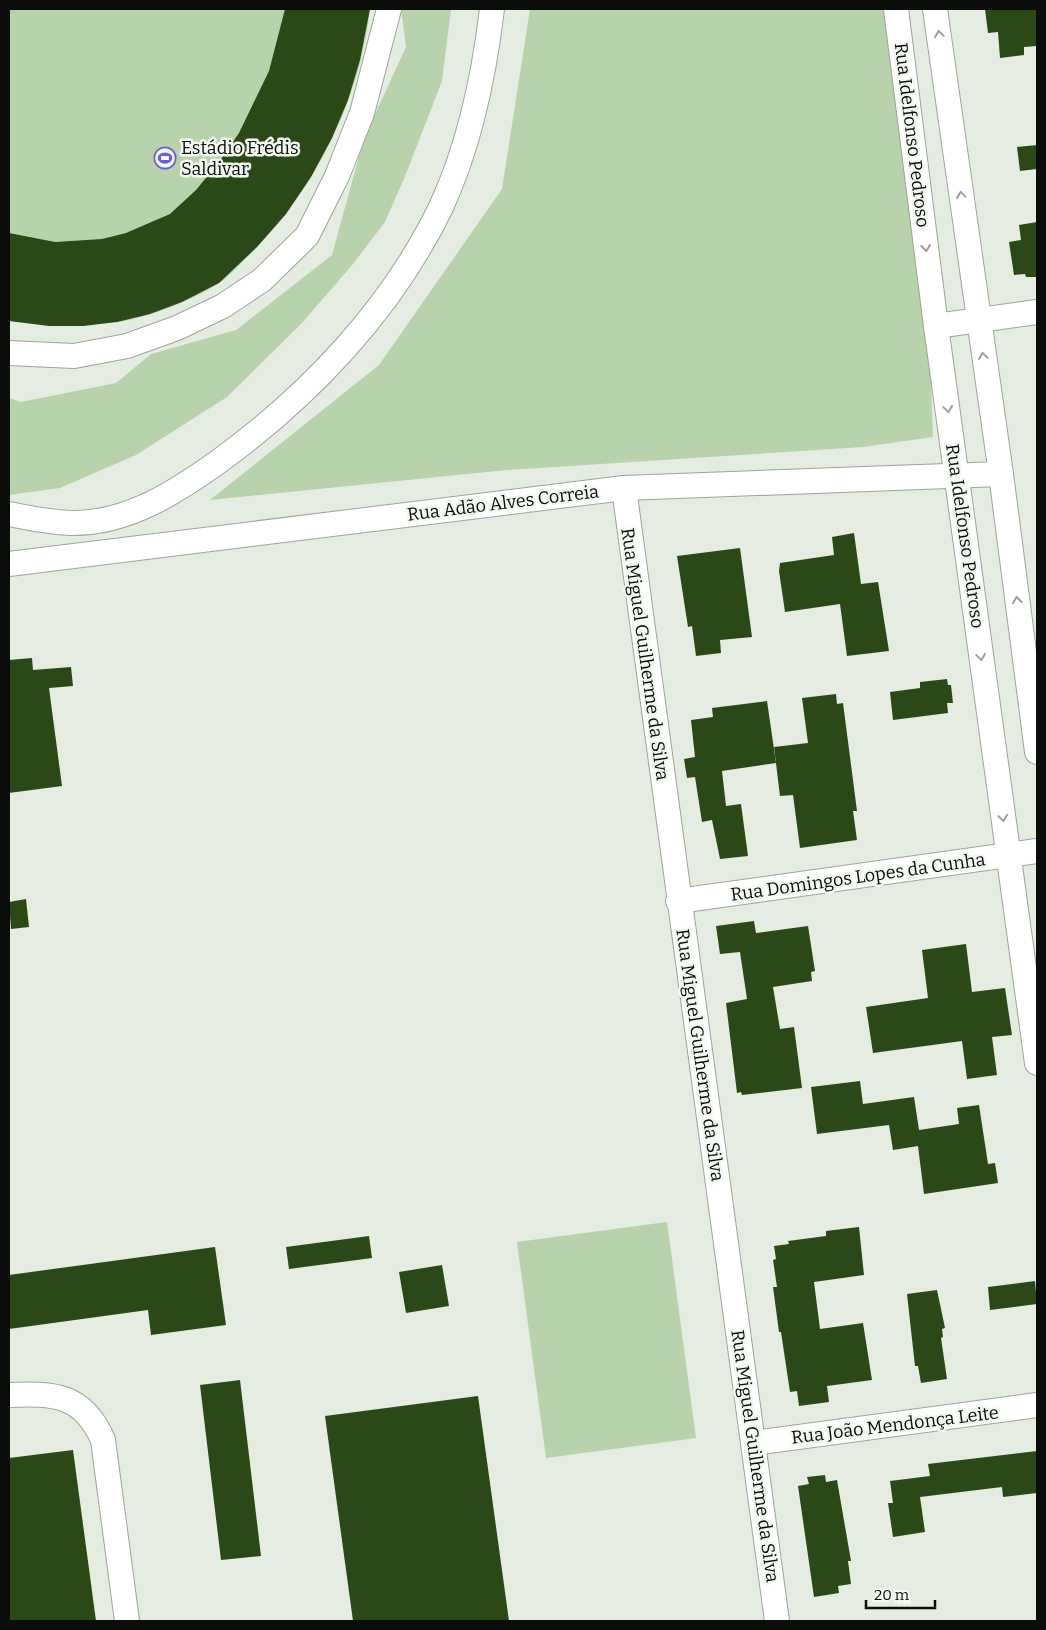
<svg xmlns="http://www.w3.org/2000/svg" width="1046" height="1630" font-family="Bitter,serif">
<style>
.green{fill:#b8d3ab}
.building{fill:#2a4916}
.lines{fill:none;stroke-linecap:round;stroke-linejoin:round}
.minor-casing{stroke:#9ea49b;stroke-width:26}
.minor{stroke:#fff;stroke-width:24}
.oneway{stroke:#9d9e9d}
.labels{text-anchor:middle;stroke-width:5;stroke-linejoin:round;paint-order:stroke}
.street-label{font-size:18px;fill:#0b0d0a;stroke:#f3f9f0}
.poi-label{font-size:18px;fill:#0b0d0a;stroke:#f3f9f0;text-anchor:start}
</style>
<rect width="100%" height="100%" fill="#e5ece2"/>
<!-- green -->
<g class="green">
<path d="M 9,9 L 370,9 C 360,102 313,194 245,259 C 237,267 228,278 218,284 C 188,302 153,316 119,322 C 103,324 85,322 69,322 C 50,322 28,324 9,320 Z"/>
<polygon points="401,9 451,9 442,81 406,174 385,222 353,264 302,323 227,397 136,455 60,488 9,495 9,398 21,402 116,383 151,354 236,330 332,255 364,138 406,47"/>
<polygon points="530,9 887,9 928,302 933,437 863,447 507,470 210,500 379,365 502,189"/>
<polygon points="667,1222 696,1438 546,1458 517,1242"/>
</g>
<!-- building -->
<g class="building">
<polygon points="285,9 370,9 360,60 348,100 332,138 311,177 286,214 257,247 219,283 182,302 150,314 117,322 83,326 49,326 9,321 9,233 55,242 102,239 126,233 170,214 196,190 219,162 239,133 269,71"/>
<polygon points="985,9 1037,9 1037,46 1024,47 1024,55 1000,58 998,32 988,33"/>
<polygon points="1037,145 1037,169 1020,171 1017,147"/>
<polygon points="1037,222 1037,277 1026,277 1025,274 1014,275 1009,242 1021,240 1019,225"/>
<polygon points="854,533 861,584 878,582 889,651 847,656 840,604 785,612 779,571 780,563 834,555 832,537"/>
<polygon points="740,548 752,637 720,640 721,653 696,656 692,626 688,627 677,556"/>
<polygon points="32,658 33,670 71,667 73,686 49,688 62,786 9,793 9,660"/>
<polygon points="947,679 948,685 951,685 953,703 947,703 948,713 893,720 890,692 920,688 920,682"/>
<polygon points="836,694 837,704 843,703 857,811 853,811 857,840 800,848 793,795 780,796 774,747 808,743 802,698"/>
<polygon points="767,701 776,763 722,771 726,806 741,804 748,856 720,859 712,820 702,822 695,777 687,778 684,759 695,757 691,720 713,717 712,708"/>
<polygon points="26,899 29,927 11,929 9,902"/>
<polygon points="754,921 756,933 808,926 815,971 811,972 812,981 773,987 780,1029 794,1027 802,1088 742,1095 741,1092 737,1093 726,1003 747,999 740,952 720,954 716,926"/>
<polygon points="966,944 972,992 1005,988 1012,1035 992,1037 997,1075 967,1079 962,1041 873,1053 866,1007 928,998 922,950"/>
<polygon points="860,1081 863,1104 914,1097 919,1130 959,1124 957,1108 979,1105 988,1164 995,1163 998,1183 924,1194 918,1146 893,1150 889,1125 817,1134 811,1087"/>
<polygon points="859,1227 864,1275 814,1282 820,1329 863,1323 872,1380 827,1386 829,1402 799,1406 797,1391 790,1392 781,1332 779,1332 773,1287 777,1287 773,1260 776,1259 774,1246 789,1244 788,1241 826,1236 826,1231"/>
<polygon points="369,1236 372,1258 289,1269 286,1247"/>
<polygon points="215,1247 226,1325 151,1335 148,1310 9,1329 9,1275"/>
<polygon points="442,1265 449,1306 406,1313 399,1272"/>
<polygon points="1035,1281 1037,1304 990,1310 988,1287"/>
<polygon points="937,1290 945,1328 942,1329 943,1337 941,1338 947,1379 921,1383 918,1366 915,1366 907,1294"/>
<polygon points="240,1380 261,1556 221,1560 200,1385"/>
<polygon points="478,1396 509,1621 353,1621 325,1416"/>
<polygon points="73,1450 96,1621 9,1621 9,1458"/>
<polygon points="1037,1451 1037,1493 1003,1497 1002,1487 920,1497 925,1532 893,1537 888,1503 893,1503 890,1481 930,1476 928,1464"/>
<polygon points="825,1475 826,1482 837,1480 851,1561 848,1561 851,1584 838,1586 839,1593 814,1597 798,1486 809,1484 807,1477"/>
</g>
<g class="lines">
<!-- minor casing -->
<g class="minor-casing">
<g id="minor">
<polyline points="896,9 936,326 1037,1063"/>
<polyline points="935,9 1001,474 1037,752"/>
<polyline points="936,326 1037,312"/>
<polyline points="9,353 74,356 127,346 177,328 223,306 262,280 307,236 337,176 362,113 389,9"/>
<polyline points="624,488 777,1621"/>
<path d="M 9,514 C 30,518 53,523 74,523 C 128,523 176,492 218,462 C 309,396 392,309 441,207 C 470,145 484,76 492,9"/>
<polyline points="9,564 624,488 1001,474"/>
<polyline points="678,901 1037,851"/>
<path d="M 9,1395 C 54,1393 83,1394 103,1440 L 127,1621"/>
<polyline points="753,1443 1037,1405"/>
</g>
</g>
<!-- minor -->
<use href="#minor" class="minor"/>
</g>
<!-- one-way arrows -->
<defs><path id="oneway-chevron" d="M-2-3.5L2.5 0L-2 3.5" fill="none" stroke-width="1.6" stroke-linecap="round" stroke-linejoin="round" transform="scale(1.25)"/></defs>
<g class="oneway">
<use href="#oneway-chevron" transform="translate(939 34) rotate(-98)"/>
<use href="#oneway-chevron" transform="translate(961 195) rotate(-98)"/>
<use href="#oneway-chevron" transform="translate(926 248) rotate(83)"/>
<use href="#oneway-chevron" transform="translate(983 356) rotate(-98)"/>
<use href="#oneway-chevron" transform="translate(948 409) rotate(82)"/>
<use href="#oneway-chevron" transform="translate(1017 600) rotate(-97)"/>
<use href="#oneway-chevron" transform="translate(981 657) rotate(82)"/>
<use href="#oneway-chevron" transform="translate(1003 818) rotate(82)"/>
</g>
<!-- icons -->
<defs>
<g id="stadium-ring" transform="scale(1.125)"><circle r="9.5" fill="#f3f9f0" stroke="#6e5ed8" stroke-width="1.5"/><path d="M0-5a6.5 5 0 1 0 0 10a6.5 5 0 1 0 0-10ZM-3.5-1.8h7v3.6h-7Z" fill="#6e5ed8"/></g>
</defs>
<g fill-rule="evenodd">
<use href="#stadium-ring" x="165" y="158"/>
</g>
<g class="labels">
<!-- street labels -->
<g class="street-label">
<text transform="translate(912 135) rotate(83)" y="6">Rua Idelfonso Pedroso</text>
<text transform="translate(503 503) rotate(-7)" y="6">Rua Adão Alves Correia</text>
<text transform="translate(965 536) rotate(82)" y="6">Rua Idelfonso Pedroso</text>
<text transform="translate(645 654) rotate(82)" y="6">Rua Miguel Guilherme da Silva</text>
<text transform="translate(858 877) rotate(-8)" y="6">Rua Domingos Lopes da Cunha</text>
<text transform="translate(700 1055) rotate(82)" y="6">Rua Miguel Guilherme da Silva</text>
<text transform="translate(895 1425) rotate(-7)" y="6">Rua João Mendonça Leite</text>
<text transform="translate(755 1456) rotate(82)" y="6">Rua Miguel Guilherme da Silva</text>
</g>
<!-- poi labels -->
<g class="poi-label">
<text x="181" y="154">Estádio Frédis<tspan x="181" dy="21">Saldivar</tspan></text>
</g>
</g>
<!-- border -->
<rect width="1046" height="1630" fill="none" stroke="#0b0d0a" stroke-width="20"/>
<!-- scale -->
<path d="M866 1600v8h69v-8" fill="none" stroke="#0b0d0a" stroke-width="2.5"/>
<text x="874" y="1600" font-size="15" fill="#0b0d0a" stroke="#f3f9f0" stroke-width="4" paint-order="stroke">20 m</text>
</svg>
